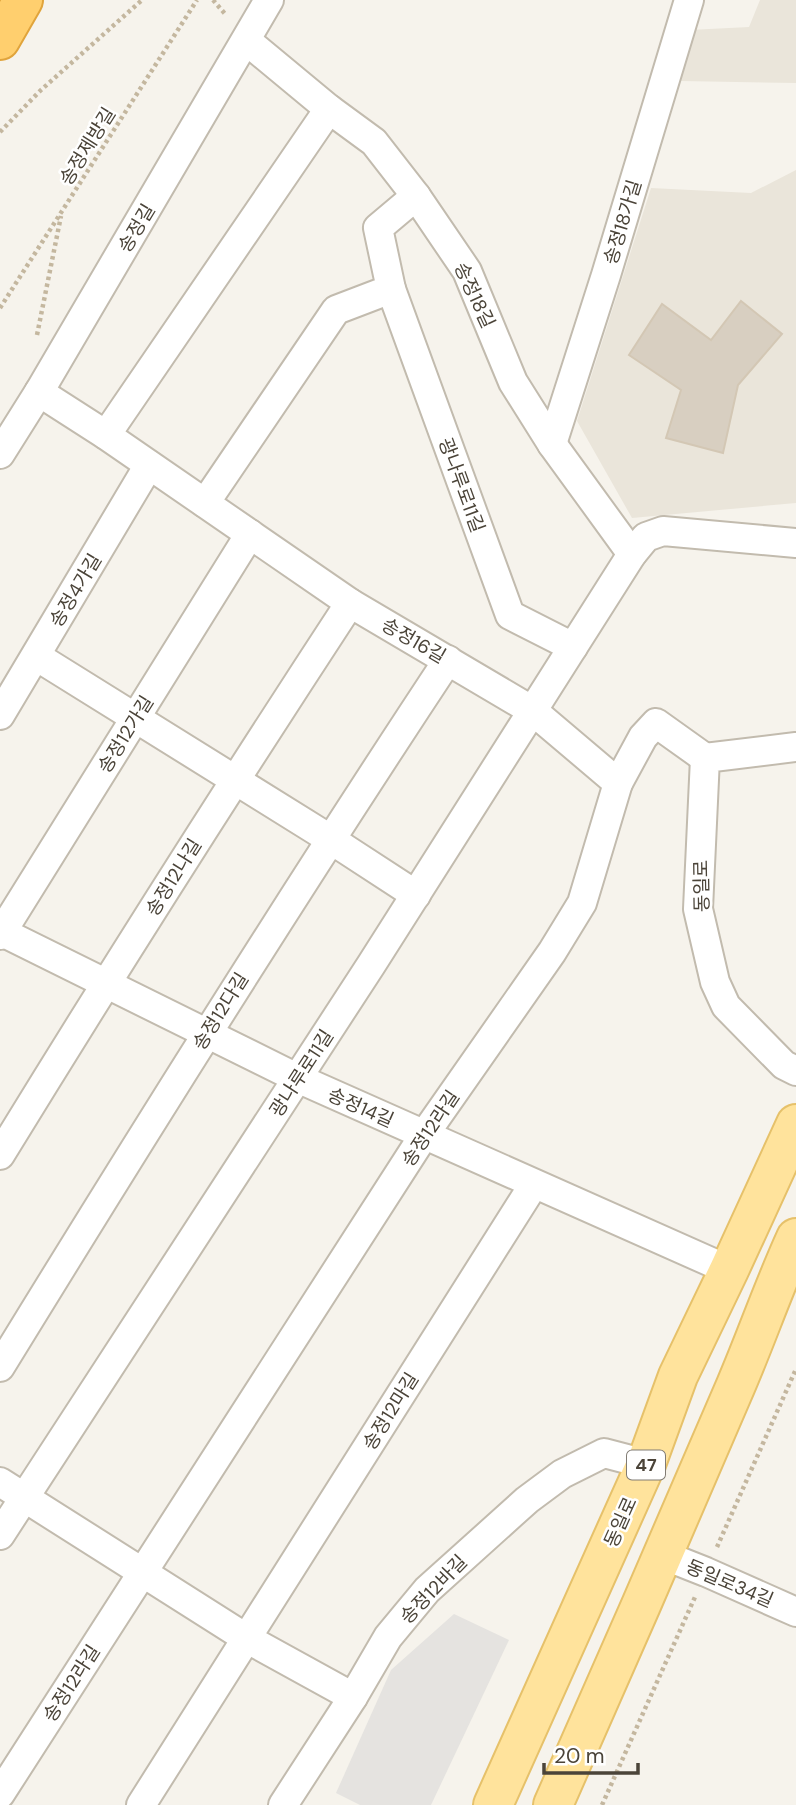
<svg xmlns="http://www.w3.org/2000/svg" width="796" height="1805" font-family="'DM Sans','Noto Sans KR',sans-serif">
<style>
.residential{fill:#eae5da}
.parking{fill:#e5e3e0}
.building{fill:#d8cfc1;stroke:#d3c7b4;stroke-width:2}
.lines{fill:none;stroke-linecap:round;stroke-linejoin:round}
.street-casing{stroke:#c2bbae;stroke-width:32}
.primary-casing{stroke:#e6c16a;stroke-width:42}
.highway-casing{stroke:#e0a43c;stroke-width:42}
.path{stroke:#c4b79f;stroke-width:4.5;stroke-dasharray:3.5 3.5;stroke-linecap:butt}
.street{stroke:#fff;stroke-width:28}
.primary{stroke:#ffe39c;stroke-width:38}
.highway{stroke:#ffcf6e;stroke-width:38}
.labels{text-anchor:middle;stroke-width:5;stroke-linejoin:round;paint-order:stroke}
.shield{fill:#fff;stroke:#817c74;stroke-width:2}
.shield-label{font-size:18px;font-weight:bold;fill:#4b4439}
.street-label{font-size:19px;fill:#4b4439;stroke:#fff}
</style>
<rect width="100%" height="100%" fill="#f6f3ec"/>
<!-- residential -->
<g class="residential">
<polygon points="760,0 796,0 796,83 681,81 689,30 749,27"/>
<polygon points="796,170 796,503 632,518 577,421 651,188 751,193"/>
</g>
<!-- parking -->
<polygon class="parking" points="454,1614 509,1640 431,1805 360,1805 336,1793 391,1670"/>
<!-- building -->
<polygon class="building" points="741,301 782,334 738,385 723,453 666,438 681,390 629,355 662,304 711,340"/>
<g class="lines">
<!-- street casing -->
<g class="street-casing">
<g id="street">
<polyline points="247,41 329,109 374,142 416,196 467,271 513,382 552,444 632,554"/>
<polyline points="391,289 510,615 573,647"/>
<polyline points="39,392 106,435 350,603 533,711 618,783"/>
<polyline points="106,435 329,109"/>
<polyline points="552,444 606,275 689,0"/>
<polyline points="0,454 39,392 269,0"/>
<polyline points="205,503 336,310 391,289 378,228 416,196"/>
<polyline points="36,656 330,839 416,895"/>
<polyline points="0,715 149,465"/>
<polyline points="796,747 705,758 698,909 715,982 726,1006 784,1065 796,1071"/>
<polyline points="0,931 297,1078 729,1270"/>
<polyline points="0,935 250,534"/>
<path d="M 0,1155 C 114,969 231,785 350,603"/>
<path d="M 0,1367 C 146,1129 294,893 448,660"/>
<polyline points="0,1482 246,1638 353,1697"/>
<polyline points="0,1535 371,965 632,554 646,537 663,531 796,543"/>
<polyline points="663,1555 706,1572 796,1612"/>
<polyline points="0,1794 424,1135 552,952 582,903 618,783 643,737 656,723 705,758"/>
<polyline points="141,1805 534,1184"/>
<polyline points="283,1805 353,1697 388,1637 427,1590 527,1500 562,1474 604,1453 646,1464"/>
</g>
</g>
<!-- primary casing -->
<g class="primary-casing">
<g id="primary">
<polyline points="493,1805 646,1464 678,1376 729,1270 796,1124"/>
<path d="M 553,1805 C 615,1665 676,1526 736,1385 C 757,1336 774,1286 796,1238"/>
</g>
</g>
<!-- highway casing -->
<g class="highway-casing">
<polyline id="highway" points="0,40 23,0"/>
</g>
<!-- path -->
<g class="path">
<polyline points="213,0 226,15"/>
<polyline points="0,132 41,90 142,0"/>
<polyline points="0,308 197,0"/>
<polyline points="37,335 61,216"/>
<polyline points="717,1547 796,1369"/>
<polyline points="602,1805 695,1597"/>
</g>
<!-- street -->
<use href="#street" class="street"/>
<!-- primary -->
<use href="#primary" class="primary"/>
<!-- highway -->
<use href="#highway" class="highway"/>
</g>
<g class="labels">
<!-- shield labels -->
<rect class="shield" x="627" y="1450.5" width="38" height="29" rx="5"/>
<g class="shield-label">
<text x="646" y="1471">47</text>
</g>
<!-- street labels -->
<g class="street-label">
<text transform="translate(87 146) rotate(-58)" y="7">송정제방길</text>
<text transform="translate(622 222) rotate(-73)" y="7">송정18가길</text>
<text transform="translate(136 228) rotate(-59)" y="7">송정길</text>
<text transform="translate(475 295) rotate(65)" y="7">송정18길</text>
<text transform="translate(462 485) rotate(70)" y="7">광나루로11길</text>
<text transform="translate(75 590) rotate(-59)" y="7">송정4가길</text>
<text transform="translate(414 640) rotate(30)" y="7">송정16길</text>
<text transform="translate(125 734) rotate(-58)" y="7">송정12가길</text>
<text transform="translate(173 877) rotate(-58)" y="7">송정12나길</text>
<text transform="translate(701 886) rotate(-91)" y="7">동일로</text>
<text transform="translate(220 1011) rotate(-58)" y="7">송정12다길</text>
<text transform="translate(301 1073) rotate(-57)" y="7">광나루로11길</text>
<text transform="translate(361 1107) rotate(24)" y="7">송정14길</text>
<text transform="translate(430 1128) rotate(-56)" y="7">송정12라길</text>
<text transform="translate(390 1411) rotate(-58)" y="7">송정12마길</text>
<text transform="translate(620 1522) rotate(-66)" y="7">동일로</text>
<text transform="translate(730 1583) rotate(23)" y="7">동일로34길</text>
<text transform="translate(433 1589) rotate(-46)" y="7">송정12바길</text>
<text transform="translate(71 1683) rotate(-57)" y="7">송정12라길</text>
</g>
</g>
<!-- scale -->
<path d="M544 1763v10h94v-10" fill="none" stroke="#4b4439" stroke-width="3.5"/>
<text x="554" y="1763" font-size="21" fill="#4b4439" stroke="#ffffff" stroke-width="5" paint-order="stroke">20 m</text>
</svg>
